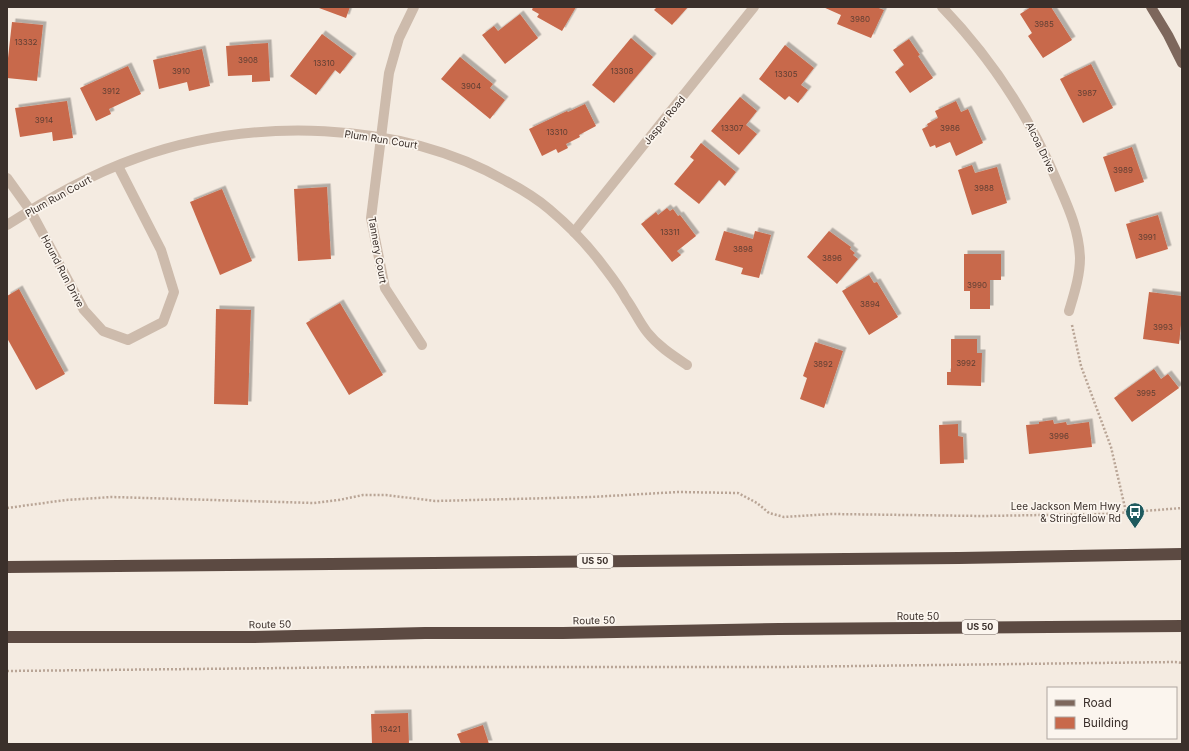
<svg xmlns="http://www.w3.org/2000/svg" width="1189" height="751" font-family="Inter,sans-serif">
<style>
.building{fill:#c8694b;filter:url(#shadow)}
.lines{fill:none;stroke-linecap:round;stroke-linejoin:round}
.path{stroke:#b9a596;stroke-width:2.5;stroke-dasharray:2 2;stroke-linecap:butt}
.minor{stroke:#cdbbac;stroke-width:10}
.major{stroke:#7d675c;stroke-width:10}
.highway{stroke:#5c4a42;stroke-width:12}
.labels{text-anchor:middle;stroke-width:3.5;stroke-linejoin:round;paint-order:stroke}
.number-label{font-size:8px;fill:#5e3e33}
.shield{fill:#fbf5ee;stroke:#756b66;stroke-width:1}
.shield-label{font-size:9px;font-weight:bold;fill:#3b302b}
.street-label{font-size:10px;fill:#3b302b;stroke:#fbf5ee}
.poi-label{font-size:10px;fill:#3b302b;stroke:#fbf5ee;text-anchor:end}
</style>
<defs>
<filter id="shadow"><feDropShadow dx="3.5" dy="-3.5" stdDeviation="0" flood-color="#0004"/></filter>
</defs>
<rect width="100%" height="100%" fill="#f4ebe1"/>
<!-- building -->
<g class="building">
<polygon points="319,7 350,7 346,18 319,8"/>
<polygon points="533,7 576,7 562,31 537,17 539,14 532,10"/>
<polygon points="657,7 688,7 672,25 654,10"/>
<polygon points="823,7 876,7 884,10 871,38 837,24 841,15"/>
<polygon points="1031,7 1051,7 1072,40 1043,58 1028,36 1032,33 1020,14"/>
<polygon points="520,14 538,38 505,64 482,35 494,26 498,31"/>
<polygon points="12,22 43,25 37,81 7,78 7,58 8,58"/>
<polygon points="322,34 353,57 340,74 335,70 316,95 290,76"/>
<polygon points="631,38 653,57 614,103 592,85"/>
<polygon points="909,39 920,55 918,56 933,78 910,93 895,72 904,65 893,50"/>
<polygon points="268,43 270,81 252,82 252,75 228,76 226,46"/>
<polygon points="785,45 814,68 801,85 808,90 798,103 789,96 785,100 759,79"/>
<polygon points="202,49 210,86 189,91 187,82 159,89 153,60"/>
<polygon points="460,57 493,84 490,88 505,100 490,119 441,79"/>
<polygon points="1091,64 1113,108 1083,123 1060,79"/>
<polygon points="128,66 141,94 109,109 111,114 96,121 80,88"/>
<polygon points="740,97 757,111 746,125 757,134 739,155 711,131"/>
<polygon points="67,101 73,138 53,141 52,132 20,137 15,108"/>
<polygon points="956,101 961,112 968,109 983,143 956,156 950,142 936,148 935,145 930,147 922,129 928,126 927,124 938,118 935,111"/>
<polygon points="585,104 596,126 579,135 580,137 566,144 568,148 558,153 556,149 542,156 529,129 567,111 568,112"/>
<polygon points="701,143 736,172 725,186 719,180 699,204 674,184 694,160 690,157"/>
<polygon points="1132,147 1144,182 1115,192 1103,157"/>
<polygon points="972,165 975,173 997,167 1007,203 972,215 958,170"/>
<polygon points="327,187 331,259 298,261 294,189"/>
<polygon points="222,189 252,261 220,275 190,202"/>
<polygon points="667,208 670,211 673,209 678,216 680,215 696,236 677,251 681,255 672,262 641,224 656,212 658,215"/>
<polygon points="1158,215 1168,249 1136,259 1126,224"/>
<polygon points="724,231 753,239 755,231 771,235 759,278 741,274 743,268 715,260"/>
<polygon points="829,231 851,247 850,249 855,253 853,255 858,259 837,284 807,257"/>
<polygon points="964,254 1001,254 1001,280 990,280 990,309 970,309 970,291 964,291"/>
<polygon points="869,275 874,283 877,282 898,317 869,335 842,291"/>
<polygon points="19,289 65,374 36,390 7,338 7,296"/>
<polygon points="1149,292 1182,296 1182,315 1179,344 1143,339"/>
<polygon points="340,303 383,375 349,395 306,323"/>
<polygon points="216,309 251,310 248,405 214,404"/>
<polygon points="951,339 977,339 977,353 982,353 981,386 947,385 947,372 951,372"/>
<polygon points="815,342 843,351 824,408 800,399 807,378 803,376"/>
<polygon points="1154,369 1161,379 1168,374 1179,388 1132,422 1114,398"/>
<polygon points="1053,420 1054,424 1066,422 1067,425 1089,422 1092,447 1029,454 1026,425 1039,424 1039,422"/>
<polygon points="958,424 958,436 963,437 964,463 940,464 939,425"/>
<polygon points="408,713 409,744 372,744 371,714"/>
<polygon points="483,725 489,744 461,744 457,734"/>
</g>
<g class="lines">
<!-- path -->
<g class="path">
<polyline points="1072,325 1081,366 1111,447 1126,512"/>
<polyline points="7,508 66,500 112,497 314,503 339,500 363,495 386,495 435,501 591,497 678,492 738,493 757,503 769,513 784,517 832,514 982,516 1106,514 1182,508"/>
<polyline points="7,671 379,667 780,667 1175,662 1182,663"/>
</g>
<!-- minor -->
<g class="minor">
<polyline points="414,7 399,38 389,73 371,218 385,288 422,345"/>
<path d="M 942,7 C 992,59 1031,119 1059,186 C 1069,209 1079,231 1080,258 C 1080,276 1074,294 1069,311"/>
<polyline points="7,178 30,210 84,310 103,331 128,340 163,322 174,292 161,250 118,166"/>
<path d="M 7,225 C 48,199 91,174 137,158 C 252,117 399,120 506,181 C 521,189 536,198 549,209 C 568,225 586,243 601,263 C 610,275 619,286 626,299 C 634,310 639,322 647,332 C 658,346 672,355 687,365"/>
<polyline points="574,232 754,7"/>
</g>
<!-- major -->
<polyline class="major" points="1151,7 1168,35 1182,63"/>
<!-- highway -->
<g class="highway">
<polyline points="7,567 959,558 1182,554"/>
<polyline points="7,637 251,637 425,633 563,633 779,629 1182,626"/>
</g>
</g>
<!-- icons -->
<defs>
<g id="bus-pin" transform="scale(1)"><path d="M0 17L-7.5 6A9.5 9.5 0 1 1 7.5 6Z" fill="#1f5a5e" stroke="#fbf5ee"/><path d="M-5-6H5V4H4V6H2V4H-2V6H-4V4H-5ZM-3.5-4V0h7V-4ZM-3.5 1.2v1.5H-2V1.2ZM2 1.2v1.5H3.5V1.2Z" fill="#fff"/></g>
</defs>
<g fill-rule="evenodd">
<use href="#bus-pin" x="1135" y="512"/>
</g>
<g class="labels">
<!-- number labels -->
<g class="number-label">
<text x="860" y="22">3980</text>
<text x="1044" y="27">3985</text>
<text x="26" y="45">13332</text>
<text x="248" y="63">3908</text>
<text x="324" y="66">13310</text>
<text x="181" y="74">3910</text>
<text x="622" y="74">13308</text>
<text x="786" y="77">13305</text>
<text x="471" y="89">3904</text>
<text x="111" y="94">3912</text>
<text x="1087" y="96">3987</text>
<text x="44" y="123">3914</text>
<text x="732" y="131">13307</text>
<text x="950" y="131">3986</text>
<text x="557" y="135">13310</text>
<text x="1123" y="173">3989</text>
<text x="984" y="191">3988</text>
<text x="670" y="235">13311</text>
<text x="1147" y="240">3991</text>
<text x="743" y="252">3898</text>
<text x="832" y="261">3896</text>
<text x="977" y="288">3990</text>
<text x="870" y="307">3894</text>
<text x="1163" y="330">3993</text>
<text x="966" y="366">3992</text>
<text x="823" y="367">3892</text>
<text x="1146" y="396">3995</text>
<text x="1059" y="439">3996</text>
<text x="390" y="732">13421</text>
</g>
<!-- shield labels -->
<g class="shield">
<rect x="577" y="554" width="36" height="14" rx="3"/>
<rect x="962" y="620" width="36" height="14" rx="3"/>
</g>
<g class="shield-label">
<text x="595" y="564">US 50</text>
<text x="980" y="630">US 50</text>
</g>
<!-- street labels -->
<g class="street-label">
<text transform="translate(664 120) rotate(-51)" y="4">Jasper Road</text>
<text transform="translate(381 139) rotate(9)" y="4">Plum Run Court</text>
<text transform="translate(1041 147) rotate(64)" y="4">Alcoa Drive</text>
<text transform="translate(58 196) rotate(-29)" y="4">Plum Run Court</text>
<text transform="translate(378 250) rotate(80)" y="4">Tannery Court</text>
<text transform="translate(63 271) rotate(62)" y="4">Hound Run Drive</text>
<text x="918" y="620">Route 50</text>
<text transform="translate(594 620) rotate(-1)" y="4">Route 50</text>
<text transform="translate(270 624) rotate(-1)" y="4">Route 50</text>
</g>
<!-- poi labels -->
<g class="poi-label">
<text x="1121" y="510">Lee Jackson Mem Hwy<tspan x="1121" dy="12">&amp; Stringfellow Rd</tspan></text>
</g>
</g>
<!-- border -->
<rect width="1189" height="751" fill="none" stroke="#3b302b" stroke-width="16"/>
<!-- legend -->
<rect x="1047" y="687" width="130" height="52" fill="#fbf5ee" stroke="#aea6a0"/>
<rect x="1055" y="700" width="20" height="6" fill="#7d675c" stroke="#aea6a0"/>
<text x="1083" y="707" font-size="12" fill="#3b302b">Road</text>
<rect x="1055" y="717" width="20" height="12" fill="#c8694b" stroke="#aea6a0"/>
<text x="1083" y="727" font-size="12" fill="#3b302b">Building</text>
</svg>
